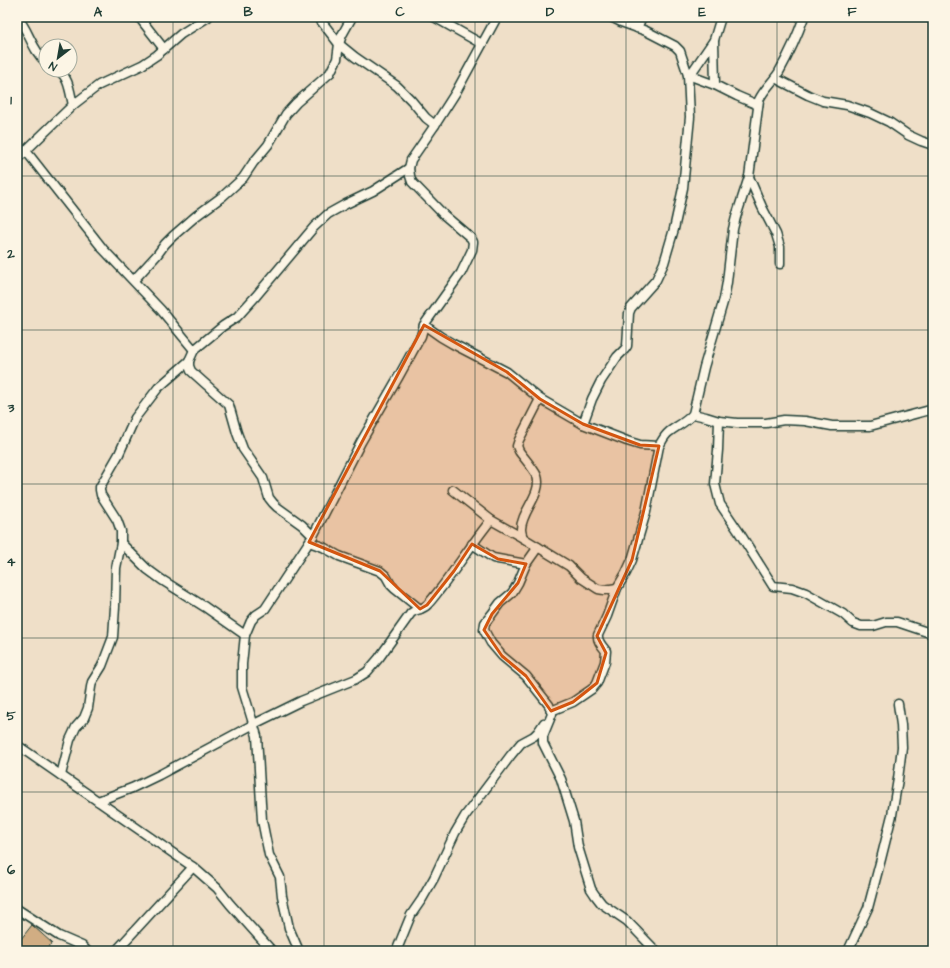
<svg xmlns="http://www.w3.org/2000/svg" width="950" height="968" font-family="'Architects Daughter',sans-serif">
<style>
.building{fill:#d1ad83;stroke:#1f3d34}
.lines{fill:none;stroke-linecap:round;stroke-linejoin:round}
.minor-casing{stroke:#1f3d34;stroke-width:11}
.minor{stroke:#fcf5e5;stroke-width:8}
.marked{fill:#d45610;fill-opacity:0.2;stroke:#d45610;stroke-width:3;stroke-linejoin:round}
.grid{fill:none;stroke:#1f3d34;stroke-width:1;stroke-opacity:0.55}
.neatline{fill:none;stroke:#1f3d34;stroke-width:1.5}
.grid-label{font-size:13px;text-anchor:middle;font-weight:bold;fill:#1f3d34}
</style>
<rect width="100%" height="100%" fill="#efdfc8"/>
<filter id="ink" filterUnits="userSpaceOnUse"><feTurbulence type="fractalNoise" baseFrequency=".025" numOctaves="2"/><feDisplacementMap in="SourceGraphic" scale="8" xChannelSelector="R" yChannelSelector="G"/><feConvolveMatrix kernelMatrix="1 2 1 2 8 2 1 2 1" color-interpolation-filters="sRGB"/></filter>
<g filter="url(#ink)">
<!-- building -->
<polygon class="building" points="32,925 52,943 45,951 17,951 17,944"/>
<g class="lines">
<!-- minor casing -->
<g class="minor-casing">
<g id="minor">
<path d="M 17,17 C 29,30 32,51 46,62"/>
<polyline points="139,17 164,49"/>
<polyline points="318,17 339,44 355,57 397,86 411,100 426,118 435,125"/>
<polyline points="434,17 482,44"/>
<polyline points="637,28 642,17"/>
<path d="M 58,70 C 69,77 70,93 73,105"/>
<polyline points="688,75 715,85 737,96 758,105"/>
<polyline points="690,75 714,40"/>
<polyline points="775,78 808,95 823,101 847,105 870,113 889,122 908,135 921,141 933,145"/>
<polyline points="715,85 714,40 721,17"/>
<polyline points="26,151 103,249 161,310 194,350"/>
<polyline points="17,159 73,105 99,85 142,65 157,55 181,34 208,17"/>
<polyline points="749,177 762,207 776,234 780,247 780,264"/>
<polyline points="134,280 157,255 165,244 173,236 196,216 223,196 243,178 253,163 268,145 286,114 296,103 330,73 337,59 339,44 342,35 352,17"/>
<polyline points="424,325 441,337 453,344 507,372 540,399 583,424 627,441 640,445 659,446"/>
<polyline points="693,414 706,417 719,421 737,423 766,423 784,420 805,421 832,426 870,426 926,411 933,410"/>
<polyline points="719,421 718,450 715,484 720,504 739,532 773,586 792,588 806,593 843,614 853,623 861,626 873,626 886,622 897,622 933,634"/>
<polyline points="583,424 592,399 601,381 617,357 625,349 627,346 629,313 631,308 656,280 664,263 674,229 683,188 690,117 688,75 680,51 675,46 646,31 621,22 611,17"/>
<polyline points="453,490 491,520 523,538 569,566 581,578 598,589 604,590 617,588"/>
<polyline points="313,536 302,525 277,507 273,503 269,498 263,478 243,449 237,433 229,405 191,371 189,366 189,361 194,350 223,326 237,317 256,296 314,227 328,214 346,204 373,191 409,168"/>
<path d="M 523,538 C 522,535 521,532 521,529 C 521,512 543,493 537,476 C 534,469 524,458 519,451 L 517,446 L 519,440 L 540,399"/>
<polyline points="309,542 323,547 339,556 380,571 386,576 391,585 395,589 420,609"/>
<polyline points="121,543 147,569 162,580 205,607 245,635"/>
<polyline points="472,544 493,558 498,559 526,564"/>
<polyline points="538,547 526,564 518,583 512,593 500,603 492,614 485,623 484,630 491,643 502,656 526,676 549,705 552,714 543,736 543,743 561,779 574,821 578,847 591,889 595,895 602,904 627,921 656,951"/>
<path d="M 551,711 L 573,702 L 592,689 L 597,683 L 605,662 L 606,651 C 602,646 597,641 598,635 L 607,616 L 617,588 L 626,573 L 632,560 L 646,512 L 659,446 C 662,441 664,436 669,432 C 677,426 686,422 693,414 L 704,367 L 724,299 L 727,282 L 733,229 L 736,217 L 749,177 L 759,100 C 764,89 773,82 779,72 C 788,56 798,34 804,17"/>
<polyline points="17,745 193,867 217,888 230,904 272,951"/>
<polyline points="61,775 70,740 76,727 84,718 88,708 91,687 92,682 102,666 113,637 115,607 116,568 121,543 121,531 117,520 101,495 100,490 100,487 119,454 135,418 158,388 189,361"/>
<path d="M 98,801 L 132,788 L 159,775 L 254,724 L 301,701 L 356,679 L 367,672 L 379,658 L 411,613 C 416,609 422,610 427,605 C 432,600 436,594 441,588 C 458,566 473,542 491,520"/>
<polyline points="17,909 59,936 82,946 87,951"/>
<polyline points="116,951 193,867"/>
<polyline points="299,951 289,928 282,896 280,877 269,855 262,820 257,736 242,687 242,664 245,635 251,621 256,615 265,609 313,536 361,442 399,376 421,336 424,325 461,273 472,250 473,242 471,238 444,215 412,182 410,176 409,168 411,160 433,128 456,92 497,17"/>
<polyline points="397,951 398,947 411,915 422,899 434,878 455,833 465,816 511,755 521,743 534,736 538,732 544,723"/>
<polyline points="848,951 868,908 881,859 892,815 898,779 902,747 901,725 898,704"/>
</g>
</g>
<!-- minor -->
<use href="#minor" class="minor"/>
</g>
</g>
<!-- marked area -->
<path class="marked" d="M 424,325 L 507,372 L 540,399 L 583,424 L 640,445 L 659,446 L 632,560 L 597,636 L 606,653 L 597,683 L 573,702 L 551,711 L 526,676 L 502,656 L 484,630 L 492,614 L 518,583 L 526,564 L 498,559 L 472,544 L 454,571 L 427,605 L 420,609 L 380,571 L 309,542 Z"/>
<!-- grid -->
<path class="grid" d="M 173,17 L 173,951M 324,17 L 324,951M 475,17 L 475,951M 626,17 L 626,951M 777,17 L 777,951M 17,176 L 933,176M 17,330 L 933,330M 17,484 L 933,484M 17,638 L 933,638M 17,792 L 933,792"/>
<!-- margin -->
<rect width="950" height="968" fill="none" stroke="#fcf5e5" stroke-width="44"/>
<!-- north arrow -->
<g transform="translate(58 58) rotate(211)"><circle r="19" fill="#fcf5e5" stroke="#a4ab9e"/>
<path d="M0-3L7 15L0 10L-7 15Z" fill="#1f3d34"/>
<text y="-6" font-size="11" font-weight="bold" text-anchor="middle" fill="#1f3d34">N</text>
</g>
<rect x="22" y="22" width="906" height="924" class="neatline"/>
<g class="grid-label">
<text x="98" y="16">A</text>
<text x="248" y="16">B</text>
<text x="400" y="16">C</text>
<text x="550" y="16">D</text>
<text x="702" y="16">E</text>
<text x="852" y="16">F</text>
<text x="11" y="104">1</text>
<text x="11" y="258">2</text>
<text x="11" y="412">3</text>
<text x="11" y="566">4</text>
<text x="11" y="720">5</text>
<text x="11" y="874">6</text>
</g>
</svg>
